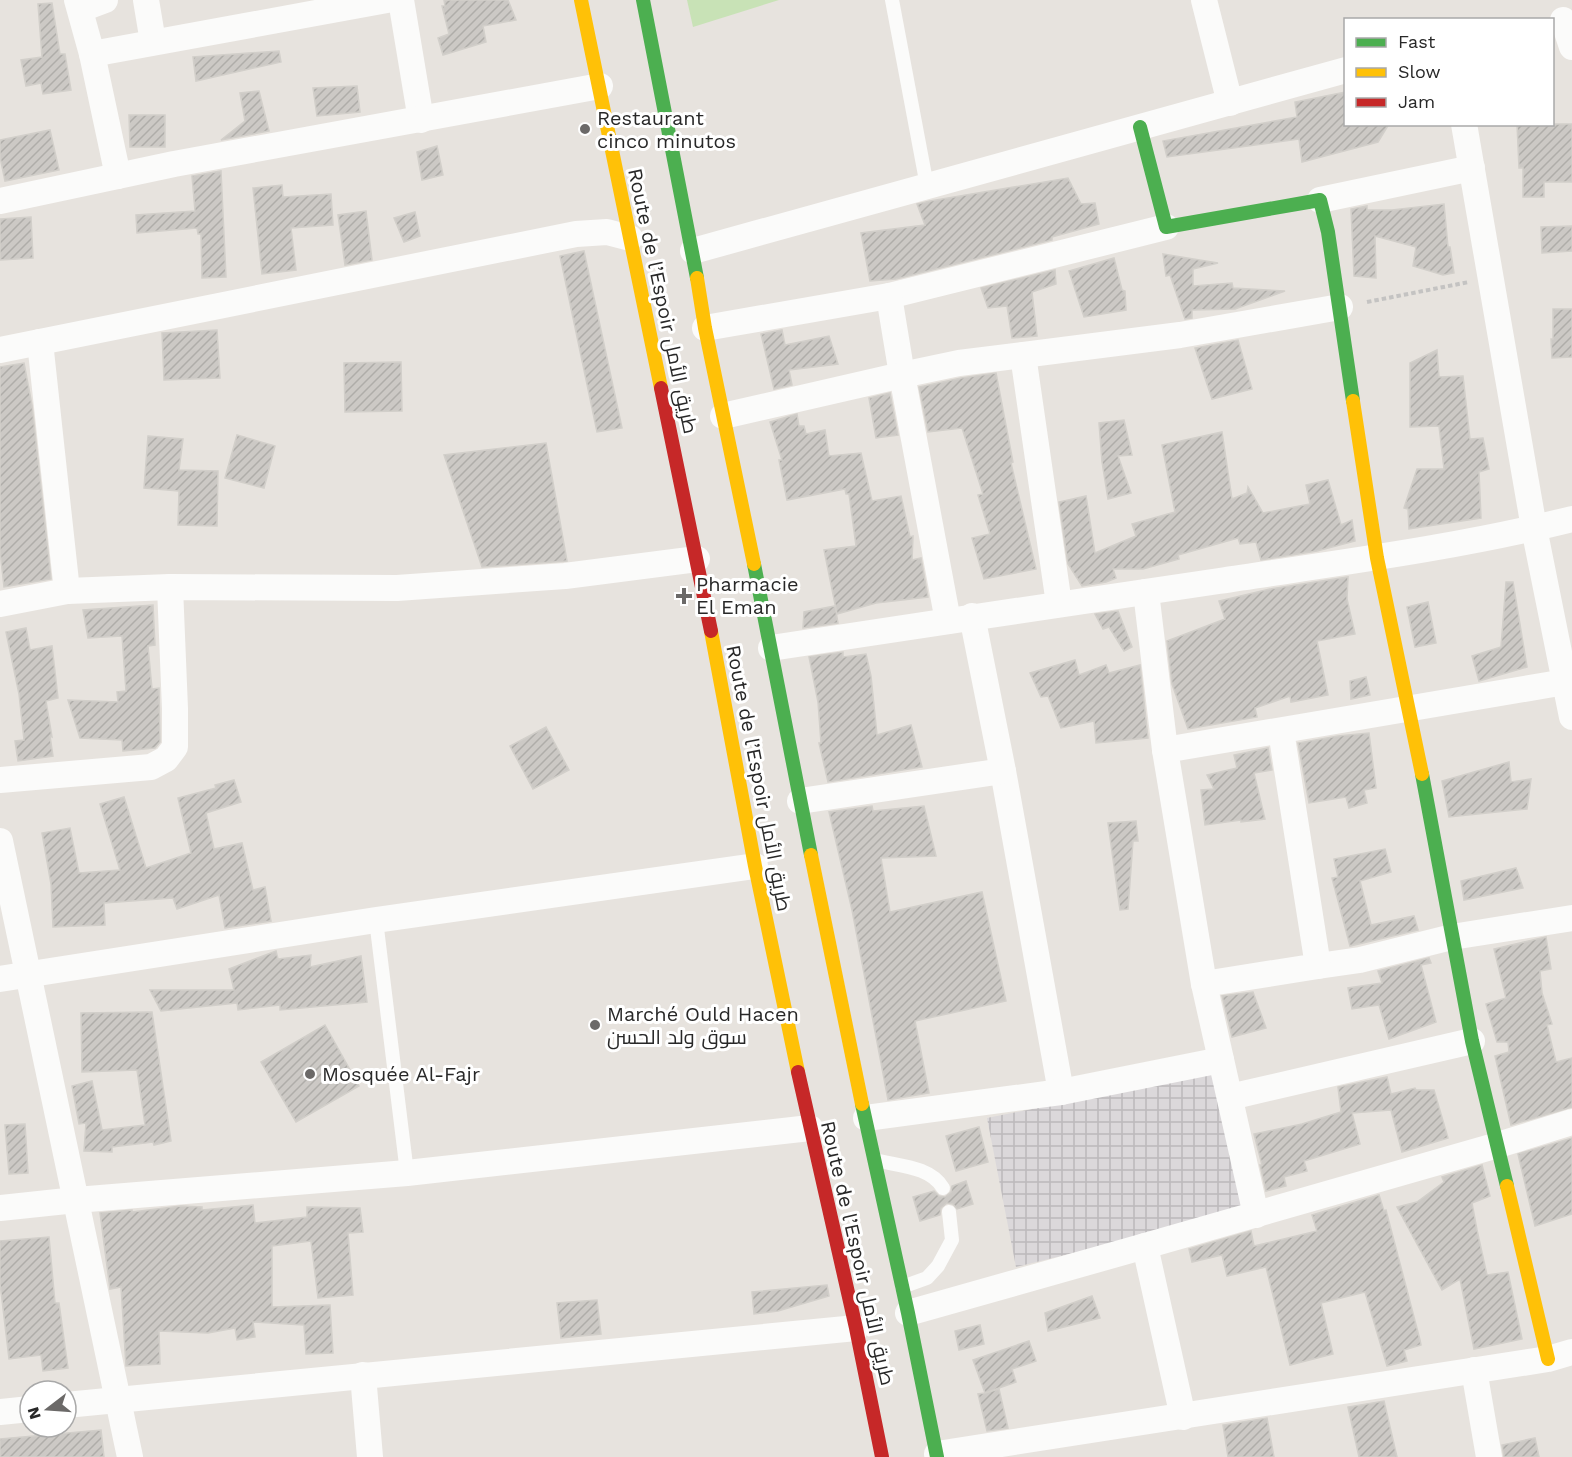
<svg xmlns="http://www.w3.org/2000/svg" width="1572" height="1457" font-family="'Work Sans',Cairo,sans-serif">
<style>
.industrial{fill:url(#industrial-grid)}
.park{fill:#c8e2b6}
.building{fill:url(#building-hatch);stroke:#d2cfca;stroke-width:1.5}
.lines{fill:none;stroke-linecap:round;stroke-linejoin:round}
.path{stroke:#c4c3c2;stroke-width:4;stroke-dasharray:4.5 3;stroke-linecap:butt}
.lane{stroke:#fbfbfa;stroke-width:14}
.street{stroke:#fbfbfa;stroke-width:26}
.fast{stroke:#4caf50;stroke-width:14}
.slow{stroke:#ffc107;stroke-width:14}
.jam{stroke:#c62828;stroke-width:14}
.poi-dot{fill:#6b6968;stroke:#fff;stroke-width:2}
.labels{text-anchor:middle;stroke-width:6;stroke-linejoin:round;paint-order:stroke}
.poi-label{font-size:20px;fill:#282828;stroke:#fff;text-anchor:start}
.street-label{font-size:20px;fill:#282828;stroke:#fff}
</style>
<defs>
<pattern id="industrial-grid" width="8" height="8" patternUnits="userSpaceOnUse" patternTransform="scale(1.5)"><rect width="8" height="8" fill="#dbd8da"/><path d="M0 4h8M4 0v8" fill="none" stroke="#bcb9bb"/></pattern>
<pattern id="building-hatch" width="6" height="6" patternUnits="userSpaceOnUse" patternTransform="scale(1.5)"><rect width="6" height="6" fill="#ccc9c5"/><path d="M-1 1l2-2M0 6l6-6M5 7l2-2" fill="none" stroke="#afada9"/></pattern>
</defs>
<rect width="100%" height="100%" fill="#e7e3de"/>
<!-- industrial -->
<polygon class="industrial" points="1213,1073 1244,1211 1016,1267 987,1118"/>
<!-- park -->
<polygon class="park" points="687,0 779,0 693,27"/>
<!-- building -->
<g class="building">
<polygon points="444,0 508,0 516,20 483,26 486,42 443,55 438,38 449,34 442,6 445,6"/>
<polygon points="52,3 60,54 65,54 71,90 43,94 41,83 26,86 21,60 42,57 38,4"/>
<polygon points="279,51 281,62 196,81 193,57"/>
<polygon points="357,86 360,112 317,116 313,88"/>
<polygon points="259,91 269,131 221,140 245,121 240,93"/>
<polygon points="1346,92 1346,124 1389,124 1378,142 1302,162 1299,139 1167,157 1163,141 1297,117 1295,102"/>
<polygon points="129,115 165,115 165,147 130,147"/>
<polygon points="1517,124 1572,124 1572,182 1544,182 1544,197 1523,197 1523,168 1519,168"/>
<polygon points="50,130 59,170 5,181 0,157 0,140"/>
<polygon points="437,146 443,175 422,180 417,152"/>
<polygon points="221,171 226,277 202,278 201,234 198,234 197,228 137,233 136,215 195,211 192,176"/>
<polygon points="1068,178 1081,204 1095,203 1099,224 1052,237 1052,240 896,279 870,281 861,233 925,225 917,204 930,201"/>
<polygon points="282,185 283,197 331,194 333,225 291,228 296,270 262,274 253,188"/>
<polygon points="1444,204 1448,247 1450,247 1454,273 1443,275 1413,266 1416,247 1375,236 1376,278 1354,276 1351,209 1367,206 1367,210 1392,210"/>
<polygon points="366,211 372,260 345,265 338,215"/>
<polygon points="415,212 420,236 404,242 394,218"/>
<polygon points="31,217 33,258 0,260 0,219"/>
<polygon points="1572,226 1572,251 1542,253 1541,227"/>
<polygon points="584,251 622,428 597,432 560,256"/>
<polygon points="1163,254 1218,263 1193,269 1193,286 1232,283 1233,288 1285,291 1235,309 1192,310 1192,318 1185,319 1170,275 1166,276"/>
<polygon points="1114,258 1122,290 1125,291 1126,310 1084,317 1069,271"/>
<polygon points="1055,270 1056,284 1032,292 1037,336 1012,338 1007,306 988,308 981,288"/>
<polygon points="1553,309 1572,309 1572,357 1552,358 1551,339 1553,339"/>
<polygon points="217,330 220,378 164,380 162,333"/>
<polygon points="782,330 785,345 829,336 838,364 789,370 792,385 774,389 761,334"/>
<polygon points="1238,340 1252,389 1212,399 1195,348"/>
<polygon points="1437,350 1439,377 1463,376 1470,439 1483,438 1489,469 1479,472 1481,518 1409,529 1408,509 1404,508 1417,469 1444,469 1439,426 1410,427 1410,363"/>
<polygon points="401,362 402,411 345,412 344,363"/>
<polygon points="24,363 32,405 51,579 4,587 0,551 0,367"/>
<polygon points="996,373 1013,462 1011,463 1036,569 984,579 972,538 990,534 978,495 983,494 962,428 928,432 919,387 961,378"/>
<polygon points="890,393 898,435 876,438 869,398"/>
<polygon points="797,414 799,426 804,426 806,434 825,430 829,456 861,453 872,501 901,496 910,537 913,536 912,560 921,558 928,597 876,603 837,614 824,550 856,546 849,494 846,494 845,489 787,500 779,460 782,460 770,422"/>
<polygon points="1124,420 1132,455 1118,456 1131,493 1108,499 1102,462 1099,423"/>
<polygon points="1222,432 1232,499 1247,493 1248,487 1263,513 1310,504 1306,485 1328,480 1341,525 1352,520 1355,541 1317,551 1261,560 1256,542 1240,544 1238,538 1178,555 1179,559 1143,569 1113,569 1116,578 1106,582 1082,586 1068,564 1059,502 1086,496 1095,553 1136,536 1132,524 1175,512 1162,445"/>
<polygon points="237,435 275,446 264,488 225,478"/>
<polygon points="148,436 183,439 179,470 218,471 217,526 178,525 179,491 144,488"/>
<polygon points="546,443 567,561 482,567 444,455"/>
<polygon points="1348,577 1347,599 1355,634 1317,641 1328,695 1291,702 1290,696 1255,708 1257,717 1188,729 1172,684 1167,641 1225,619 1219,601 1270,589"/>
<polygon points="1506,582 1513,582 1527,667 1479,681 1472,656 1501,647"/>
<polygon points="1428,602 1436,643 1415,647 1407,607"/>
<polygon points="153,605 155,645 148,646 152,689 159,688 160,742 155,748 123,751 122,740 80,738 68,700 118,702 117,692 126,691 122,636 88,638 83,610"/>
<polygon points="835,606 838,623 803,628 804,612"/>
<polygon points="1118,611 1132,647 1124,651 1109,627 1103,629 1095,614"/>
<polygon points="26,628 30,650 52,646 58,698 46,701 52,737 50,736 53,756 18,761 15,741 24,740 19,694 6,632"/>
<polygon points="843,652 843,657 866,654 871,676 877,735 911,725 922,767 828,782 819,743 821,743 818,702 809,657"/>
<polygon points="1075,660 1079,675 1106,665 1109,673 1140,665 1148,738 1096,743 1094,721 1061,728 1048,696 1041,697 1030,673"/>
<polygon points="1366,677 1370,695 1351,699 1350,681"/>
<polygon points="546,727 569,770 533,789 510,746"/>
<polygon points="1369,733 1376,788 1364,790 1367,803 1349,808 1346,797 1309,803 1298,743 1338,736"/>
<polygon points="1268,748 1272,770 1254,773 1265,819 1241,822 1241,820 1205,825 1201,790 1214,789 1207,775 1237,768 1234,755"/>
<polygon points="1509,762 1511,782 1531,779 1527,809 1449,817 1442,781"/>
<polygon points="234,780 241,802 206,813 214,849 242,843 253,890 265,887 271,921 225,928 219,895 177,909 173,898 104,903 105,925 53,927 51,884 42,833 70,828 79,873 120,870 100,804 124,797 146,868 191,853 178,798 216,788 215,785"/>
<polygon points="872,806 873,811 924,806 936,856 881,858 890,912 982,892 1006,1001 915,1021 929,1093 888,1100 852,910 829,812"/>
<polygon points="1136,821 1138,841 1133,841 1128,909 1120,910 1108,823"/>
<polygon points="1385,849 1391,872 1360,881 1371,925 1414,916 1418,930 1350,946 1332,878 1338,877 1334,859"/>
<polygon points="1516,868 1523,888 1464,900 1461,881"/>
<polygon points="1546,937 1551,969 1540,971 1542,993 1552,1024 1547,1025 1556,1062 1572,1058 1572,1107 1511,1125 1495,1056 1509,1052 1508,1042 1497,1042 1486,1004 1506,998 1494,949"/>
<polygon points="276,951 278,959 311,955 310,967 361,956 367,1002 280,1010 280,1005 238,1010 237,1003 161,1011 150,990 234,990 229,969"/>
<polygon points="1429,958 1431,963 1421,965 1436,1022 1389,1039 1379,1005 1352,1009 1348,988 1382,983 1378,971"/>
<polygon points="1253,992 1266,1028 1232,1037 1222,996"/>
<polygon points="152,1012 171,1141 154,1145 153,1142 112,1147 112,1152 84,1151 86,1123 79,1124 72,1086 92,1081 102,1130 145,1125 137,1070 82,1072 81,1013"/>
<polygon points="325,1025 359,1086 296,1122 261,1062"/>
<polygon points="1387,1077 1391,1094 1415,1088 1416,1090 1434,1090 1448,1138 1402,1152 1391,1110 1352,1113 1360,1144 1304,1161 1307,1171 1284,1177 1286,1186 1266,1191 1260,1165 1262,1165 1254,1134 1302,1124 1341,1112 1338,1087"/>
<polygon points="25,1124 28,1173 9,1174 5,1125"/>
<polygon points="979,1127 988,1162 956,1171 946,1136"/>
<polygon points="1572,1138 1572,1214 1535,1226 1518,1154"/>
<polygon points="1482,1165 1490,1196 1472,1203 1477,1230 1487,1275 1508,1272 1522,1339 1474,1349 1460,1279 1442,1290 1397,1207 1417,1202 1444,1182 1442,1177"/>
<polygon points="966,1181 973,1204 957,1209 953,1204 947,1203 941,1208 940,1215 920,1221 913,1197 934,1191 939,1196 945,1197 951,1192 952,1186"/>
<polygon points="1379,1195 1384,1211 1386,1210 1420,1340 1421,1345 1404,1350 1407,1361 1387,1366 1365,1292 1321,1303 1333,1354 1290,1365 1266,1267 1227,1276 1222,1255 1192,1262 1189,1249 1251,1231 1254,1246 1317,1231 1312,1215"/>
<polygon points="253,1205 255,1223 307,1217 307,1207 360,1208 363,1232 348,1233 353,1295 318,1298 311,1241 272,1246 272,1307 330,1305 333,1353 306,1354 304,1325 253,1322 255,1337 237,1340 235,1328 208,1333 159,1331 160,1364 126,1366 121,1287 110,1289 100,1213 132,1210 132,1212 181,1206 202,1207 202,1210"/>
<polygon points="49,1237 55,1303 59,1303 68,1368 43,1371 41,1355 9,1359 0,1283 0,1241"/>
<polygon points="827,1285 829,1296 778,1311 754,1314 752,1292"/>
<polygon points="1092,1296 1100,1318 1048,1331 1045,1313"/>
<polygon points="597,1300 601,1334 561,1338 557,1303"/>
<polygon points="980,1325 984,1344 959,1350 955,1331"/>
<polygon points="1029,1341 1036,1361 1012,1369 1016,1382 985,1393 999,1389 1008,1428 987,1431 978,1394 985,1393 973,1360"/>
<polygon points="1384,1401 1397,1457 1359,1457 1348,1407"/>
<polygon points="1267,1418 1274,1457 1228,1457 1223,1425"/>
<polygon points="101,1430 104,1457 0,1457 0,1439"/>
<polygon points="1535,1438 1539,1457 1504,1457 1502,1445"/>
</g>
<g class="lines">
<!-- path -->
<polyline class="path" points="1367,302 1469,282"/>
<!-- lane -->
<g class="lane">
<polyline points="892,0 927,186"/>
<polyline points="376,920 407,1173"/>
<path d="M 875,1160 C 898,1166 930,1166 943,1188"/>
<polyline points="902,1287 927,1278 938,1266 952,1240 949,1212"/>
</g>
<!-- street -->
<g class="street">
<polyline points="77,0 92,54 118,176"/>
<polyline points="146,0 153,42"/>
<polyline points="401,0 421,120"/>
<polyline points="1204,0 1230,103"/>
<polyline points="81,9 105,0"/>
<polyline points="1563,20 1572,47"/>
<polyline points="92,54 387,0"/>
<polyline points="1464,124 1534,528 1572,717"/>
<polyline points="1320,200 1472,168"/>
<polyline points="0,201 174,164 600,86"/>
<polyline points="693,251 1346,70"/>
<polyline points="705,328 889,296 1166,227"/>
<polyline points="40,342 67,591"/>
<polyline points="0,350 576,234 607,232 630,238"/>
<polyline points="1023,355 1059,604"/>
<polyline points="723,416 902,375 889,296"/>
<polyline points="1146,592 1165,750 1204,984 1256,1215"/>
<polyline points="0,604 67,591 170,587 397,588 565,576 697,559"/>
<polyline points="972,616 1003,771 1061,1092"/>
<polyline points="948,621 902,375 959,363 1180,335 1340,307"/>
<path d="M 771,648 C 920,625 1070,603 1219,581 C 1337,563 1456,548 1572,519"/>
<polyline points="1165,750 1565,682"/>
<polyline points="0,780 151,767 166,759 175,747 175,709 170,587"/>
<polyline points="800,801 1003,771"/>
<polyline points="0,841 130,1457"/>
<polyline points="1318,966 1360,960 1452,937 1572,918"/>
<polyline points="0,979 376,920 755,866"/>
<polyline points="1204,984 1318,966 1281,731"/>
<polyline points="1230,1097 1472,1041"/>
<polyline points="866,1118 1061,1092 1221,1060"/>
<polyline points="0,1208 76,1200 407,1173 810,1128"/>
<polyline points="1145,1246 1498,1145 1572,1122"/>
<polyline points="908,1313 1145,1246 1183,1417"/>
<polyline points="1474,1370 1489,1457"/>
<polyline points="363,1375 370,1457"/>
<polyline points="66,1405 856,1328"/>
<polyline points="0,1412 30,1409"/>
<polyline points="937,1454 1548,1359 1572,1352"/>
</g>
<!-- fast -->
<g class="fast">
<polyline points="643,0 697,278"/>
<polyline points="1140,127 1166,227 1320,200 1328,232 1353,401"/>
<polyline points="754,564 811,855"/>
<polyline points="1422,774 1472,1041 1507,1186"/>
<polyline points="862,1104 908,1313 937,1457"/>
</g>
<!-- slow -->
<g class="slow">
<polyline points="581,0 661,388"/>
<polyline points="697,278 705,328 754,564"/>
<polyline points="1353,401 1377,558 1422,774"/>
<polyline points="711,631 755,866 798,1072"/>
<polyline points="811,855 862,1104"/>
<polyline points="1507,1186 1548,1359"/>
</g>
<!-- jam -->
<g class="jam">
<polyline points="661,388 711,631"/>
<polyline points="798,1072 856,1328 882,1457"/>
</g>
</g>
<!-- markers -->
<g class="poi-dot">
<circle cx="585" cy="129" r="6"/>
<path d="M681 587h6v6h6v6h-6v6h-6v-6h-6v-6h6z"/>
<circle cx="595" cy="1025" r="6"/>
<circle cx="310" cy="1074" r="6"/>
</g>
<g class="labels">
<!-- poi labels -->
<g class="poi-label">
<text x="597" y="125">Restaurant<tspan x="597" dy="23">cinco minutos</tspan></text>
<text x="696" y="591">Pharmacie<tspan x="696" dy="23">El Eman</tspan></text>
<text x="607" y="1021">Marché Ould Hacen<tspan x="607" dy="23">سوق ولد الحسن</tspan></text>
<text x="322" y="1081">Mosquée Al-Fajr</text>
</g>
<!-- street labels -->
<g class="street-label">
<text transform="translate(663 301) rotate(78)" y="7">Route de l’Espoir طريق الأمل</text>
<text transform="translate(759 778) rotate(79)" y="7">Route de l’Espoir طريق الأمل</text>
<text transform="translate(858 1253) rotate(77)" y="7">Route de l’Espoir طريق الأمل</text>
</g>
</g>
<!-- legend -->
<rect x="1344" y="18" width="210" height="108" fill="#ffffff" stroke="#a9a9a9" stroke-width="1.5"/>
<rect x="1356" y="38" width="30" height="9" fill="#4caf50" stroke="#a9a9a9" stroke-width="1.5"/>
<text x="1398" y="48" font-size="18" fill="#282828">Fast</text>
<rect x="1356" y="68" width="30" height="9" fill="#ffc107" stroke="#a9a9a9" stroke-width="1.5"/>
<text x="1398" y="78" font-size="18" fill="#282828">Slow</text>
<rect x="1356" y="98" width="30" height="9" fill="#c62828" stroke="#a9a9a9" stroke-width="1.5"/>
<text x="1398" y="108" font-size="18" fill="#282828">Jam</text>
<!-- north arrow -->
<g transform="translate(48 1409) rotate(253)"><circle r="28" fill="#ffffff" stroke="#a9a9a9" stroke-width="1.5"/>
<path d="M0-4.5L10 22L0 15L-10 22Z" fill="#6b6968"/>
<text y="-9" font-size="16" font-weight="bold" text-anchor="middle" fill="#282828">N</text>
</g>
</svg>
